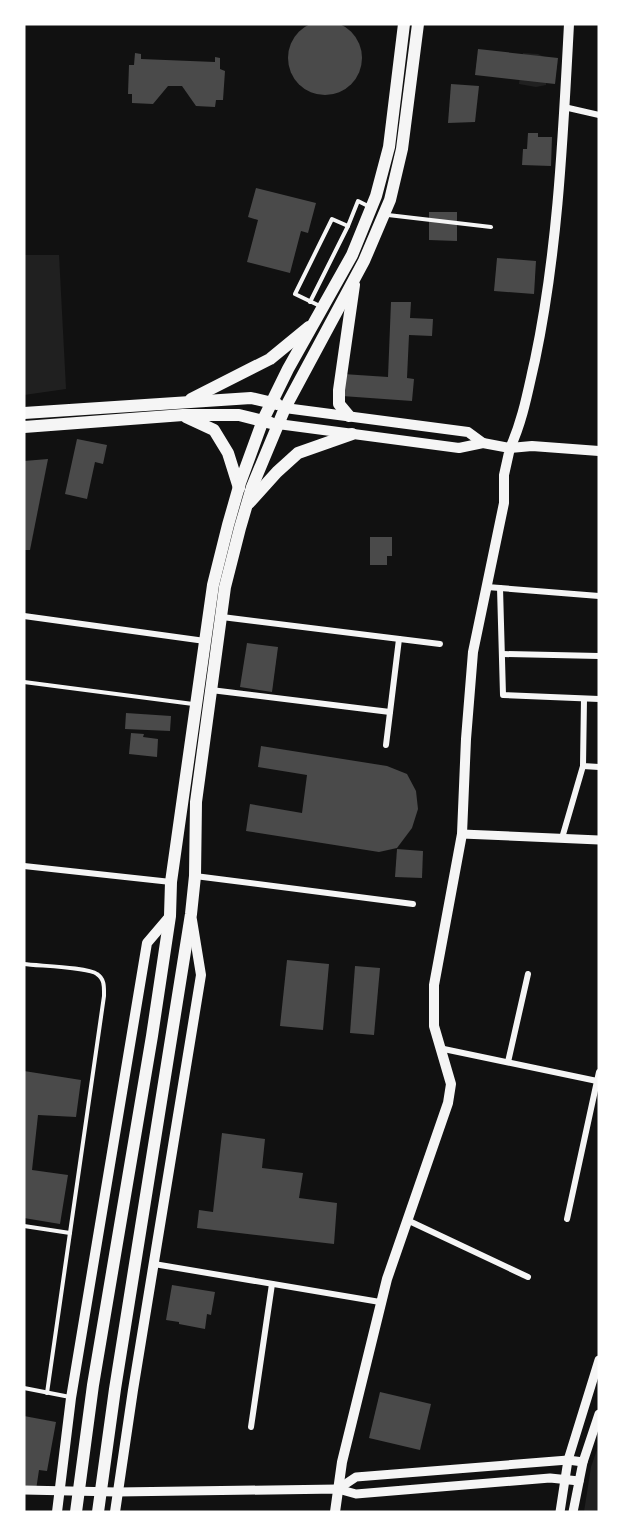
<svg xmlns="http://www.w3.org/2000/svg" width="623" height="1536" font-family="Barlow,sans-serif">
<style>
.green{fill:#202020}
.building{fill:#4a4a4a}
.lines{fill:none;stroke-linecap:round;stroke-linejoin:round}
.service{stroke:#f5f5f5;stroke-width:4}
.minor{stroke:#f5f5f5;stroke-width:6}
.tertiary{stroke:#f5f5f5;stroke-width:9}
.secondary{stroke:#f5f5f5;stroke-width:10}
.primary{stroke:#f5f5f5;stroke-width:12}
</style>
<rect width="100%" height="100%" fill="#111"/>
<!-- green -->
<g class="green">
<polygon points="523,53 538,54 548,59 546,85 536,87 519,84"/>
<polygon points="24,255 59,255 66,389 24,395"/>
<polygon points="599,1444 599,1512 584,1512 591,1467"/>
</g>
<!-- building -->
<g class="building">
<circle cx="325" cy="58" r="37"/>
<polygon points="478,49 558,58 555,84 475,75"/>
<polygon points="135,53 141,54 141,59 215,62 215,57 220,58 220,69 225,71 223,100 216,100 215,107 196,106 182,86 168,86 153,104 132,103 132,94 128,94 129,65 134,65"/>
<polygon points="451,84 479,86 475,122 448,123"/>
<polygon points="528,133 538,133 538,137 552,137 551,166 522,165 523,149 527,149"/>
<polygon points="256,188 316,203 308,233 301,231 290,273 247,262 258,220 248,217"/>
<polygon points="429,212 457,212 457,241 429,240"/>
<polygon points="497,258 536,261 534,294 494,291"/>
<polygon points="391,302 411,302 410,318 433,319 432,336 409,335 407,378 414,379 412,401 342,396 343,374 388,377"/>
<polygon points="77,439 107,445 103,464 95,462 87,499 65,494"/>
<polygon points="48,459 30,550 24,550 24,461"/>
<polygon points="370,537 392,537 392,556 387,556 387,565 370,565"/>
<polygon points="247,643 278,647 272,692 240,687"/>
<polygon points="126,713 171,716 170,731 125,729"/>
<polygon points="131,733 144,734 143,737 158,739 157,757 129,754"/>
<polygon points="261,746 387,766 407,774 416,791 418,809 412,828 397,848 379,852 246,831 250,804 302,813 307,775 258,767"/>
<polygon points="397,849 423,851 422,878 395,877"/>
<polygon points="287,960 329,964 323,1030 280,1026"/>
<polygon points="355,966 380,968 374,1035 350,1033"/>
<polygon points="24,1071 81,1080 76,1117 38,1115 32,1170 68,1175 60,1224 24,1218"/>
<polygon points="222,1133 265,1139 262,1168 303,1173 299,1198 337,1203 334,1244 197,1228 199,1210 213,1212"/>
<polygon points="172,1285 215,1292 211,1315 207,1314 205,1329 179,1324 179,1322 166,1320"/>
<polygon points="380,1392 431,1404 420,1450 369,1438"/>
<polygon points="24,1416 56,1422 47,1471 39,1470 36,1490 24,1487"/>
</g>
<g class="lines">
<!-- service -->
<g class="service">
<polyline points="388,215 491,227"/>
<polyline points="310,302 348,226"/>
<polyline points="322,307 295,294 332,219 348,226 358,201 368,206"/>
<polyline points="24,682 193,704"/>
<path d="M 24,964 C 38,966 88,967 97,974 C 105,979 104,988 104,996 L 47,1393"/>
<polyline points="24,1226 70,1233"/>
<polyline points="24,1388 70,1397"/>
</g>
<!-- minor -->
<g class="minor">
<polyline points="564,107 599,115"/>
<polyline points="487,587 599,596"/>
<polyline points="500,588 503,695 599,699"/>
<polyline points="24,616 205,641"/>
<polyline points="222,617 440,644"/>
<polyline points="503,654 599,656"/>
<polyline points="211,690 390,712"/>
<polyline points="584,699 583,766 599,767"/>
<polyline points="386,745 399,639"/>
<polyline points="562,838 583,766"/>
<polyline points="24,866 171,882"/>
<polyline points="195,876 413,904"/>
<polyline points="439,1048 597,1081"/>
<polyline points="508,1062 528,974"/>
<polyline points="567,1219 599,1072"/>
<polyline points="407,1220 528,1277"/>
<polyline points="154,1264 380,1302"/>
<polyline points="251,1427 272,1284"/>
</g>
<!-- tertiary -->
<g class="tertiary">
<polyline points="462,834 599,840"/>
<polyline points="338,1489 356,1477 568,1460 583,1462"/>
<polyline points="24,1490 117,1492 338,1489 356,1494 550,1478 579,1481"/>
<polyline points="560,1512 568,1460 599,1360"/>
<polyline points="573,1512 583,1462 599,1414"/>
</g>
<!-- secondary -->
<g class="secondary">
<polyline points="285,408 468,432 483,443"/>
<polyline points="278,424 459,448 483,443 510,448 504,475 504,503 473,652 466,739 462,834 434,985 434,1026 451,1084 448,1103 387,1279 342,1462 335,1512"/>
<path d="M 510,448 C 523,420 528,390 535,360 C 558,251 563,136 569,24"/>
<polyline points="510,448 532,446 599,451"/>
<polyline points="57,1512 71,1398 147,943 170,916"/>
<polyline points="115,1512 133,1390 201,975 192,920"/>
</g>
<!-- primary -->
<g class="primary">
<polyline points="191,399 270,359 309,327"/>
<polyline points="24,413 251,398 277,404"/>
<polyline points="349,416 339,404 339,390 354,285"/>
<polyline points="186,417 214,430 228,453 239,488"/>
<polyline points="24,427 183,415 239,415 271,423"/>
<polyline points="249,503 277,472 298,453 352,434"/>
<polyline points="76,1512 93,1385 152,1036 170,916 171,882 213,585 228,525 240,483 263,420 288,369 352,255 376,196 389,147 404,24"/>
<polyline points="98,1512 115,1389 191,914 195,876 196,802 225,587 240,528 252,487 285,408 364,261 390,200 402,149 418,24"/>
</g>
</g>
<!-- border -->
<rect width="623" height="1536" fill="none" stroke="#ffffff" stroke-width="51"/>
</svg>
